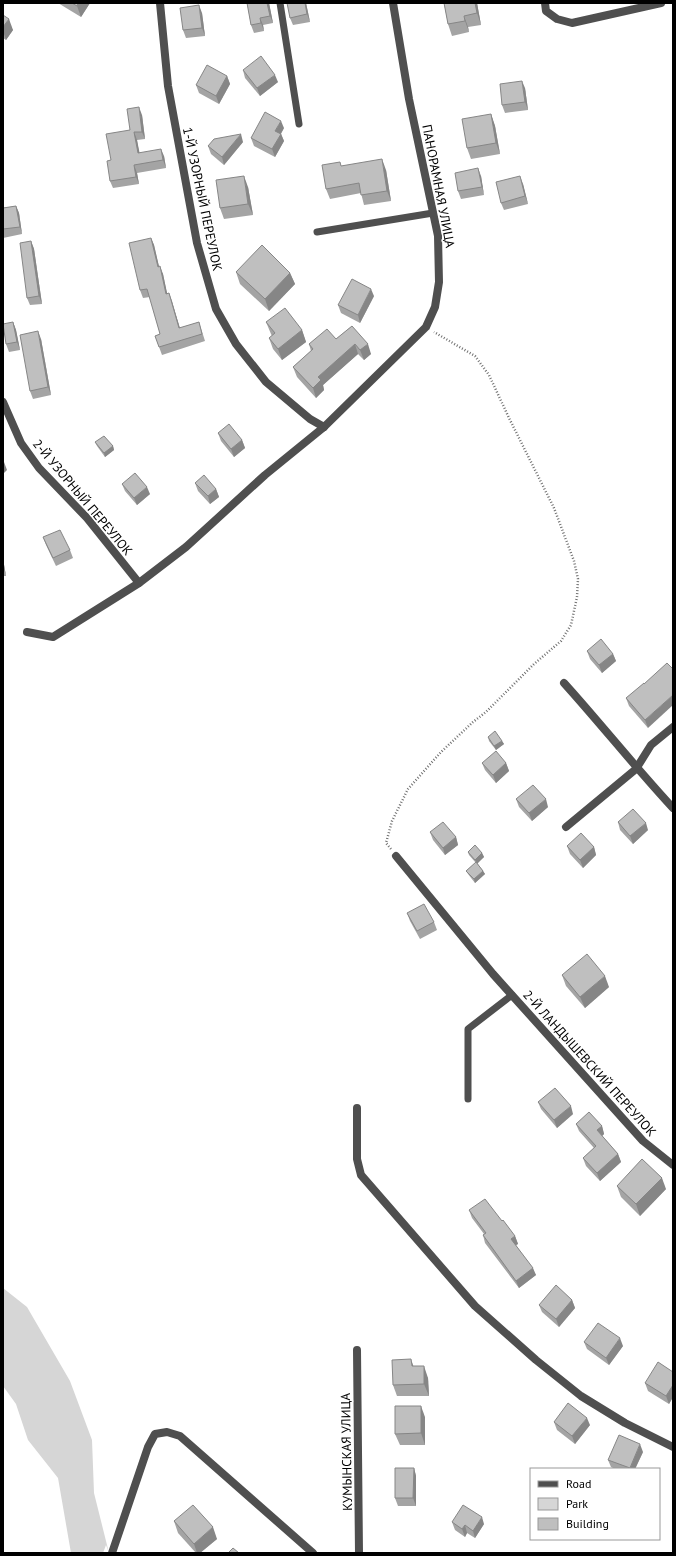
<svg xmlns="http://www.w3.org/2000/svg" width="676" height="1556" font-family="'PT Sans',sans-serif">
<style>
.green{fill:#d6d6d6}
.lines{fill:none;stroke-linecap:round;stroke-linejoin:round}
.path{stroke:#717171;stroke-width:2.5;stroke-dasharray:1 2;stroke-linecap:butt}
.lane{stroke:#4f4f4f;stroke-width:7}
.street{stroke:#4f4f4f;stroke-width:8}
.wall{fill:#a4a4a4}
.shaded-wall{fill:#868686}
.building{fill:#bfbfbf;stroke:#868686}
.labels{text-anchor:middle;stroke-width:3;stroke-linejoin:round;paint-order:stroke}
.street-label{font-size:13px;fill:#000;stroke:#fff}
</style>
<rect width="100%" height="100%" fill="#fff"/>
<!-- green -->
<polygon class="green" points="3,1288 27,1307 70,1381 92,1440 94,1493 109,1553 106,1545 103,1553 71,1553 58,1478 28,1440 16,1404 3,1386"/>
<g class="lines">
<!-- path -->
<polyline class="path" points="391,849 386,843 392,821 408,789 441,752 473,722 486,712 534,664 561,641 571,625 577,597 578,579 574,561 554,508 509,418 489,375 475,356 434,332"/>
<!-- lane -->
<g class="lane">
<polyline points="280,3 299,124"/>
<polyline points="317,232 433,213"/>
<polyline points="468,1099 468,1029 512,995"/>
</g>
<!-- street -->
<g class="street">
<polyline points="160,3 168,86 197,243 216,309 236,344 266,382 310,419 324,427"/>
<polyline points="545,3 546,11 557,19 572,23 661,3"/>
<polyline points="3,402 21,443 39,468 87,518 139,583"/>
<polyline points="27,632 53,637 139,583 186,547 265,475 324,427 426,327 435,307 439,282 438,236 409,99 393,3"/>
<path d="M 564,683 C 601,724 635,767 673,808"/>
<polyline points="566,827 636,769 651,745 673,727"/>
<polyline points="396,856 493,974 643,1141 673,1165"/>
<polyline points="357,1108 357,1159 361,1175 475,1306 536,1360 581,1396 625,1423 673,1447"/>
<polyline points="357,1350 359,1553"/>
<polyline points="112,1553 148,1447 155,1434 167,1432 180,1436 313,1553"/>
</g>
</g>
<!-- wall -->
<g class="wall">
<polygon points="58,3 90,3 81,17"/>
<polygon points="247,3 269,3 273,23 263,25 264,31 254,33 251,25"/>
<polygon points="306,3 310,22 293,25 290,18"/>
<polygon points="444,3 477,3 481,25 468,27 469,32 452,36 448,24"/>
<polygon points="202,13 205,36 186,38 183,30"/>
<polygon points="3,15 13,30 6,40 3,38"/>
<polygon points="243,70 278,82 260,96 245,78"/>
<polygon points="227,76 230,84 219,104 199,93 196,85"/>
<polygon points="525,88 528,110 505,113 502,105"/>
<polygon points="491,114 495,126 500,154 471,159 467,148"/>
<polygon points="142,115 145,139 137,140 139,153 164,156 166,168 137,173 139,184 113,188 110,181 111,160 130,130"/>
<polygon points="284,128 281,134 284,141 275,157 254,146 251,138"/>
<polygon points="243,142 224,165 211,154 208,146"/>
<polygon points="341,166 386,170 391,201 364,205 361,193 330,199 326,189"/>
<polygon points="481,176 484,195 461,199 458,191"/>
<polygon points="523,184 528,204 504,210 501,203"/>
<polygon points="248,187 253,215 224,219 220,208"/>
<polygon points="16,206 19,213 22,234 3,238 3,208"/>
<polygon points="151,238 154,245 159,267 163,274 167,294 169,293 180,328 199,322 205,341 162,355 155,336 160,334 150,297 143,298 140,290"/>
<polygon points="31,241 34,249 42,304 30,305 27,298"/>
<polygon points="236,272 290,273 295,284 269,311 240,284"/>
<polygon points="374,296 360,323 341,313 338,305"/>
<polygon points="13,322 16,330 20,350 9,352 6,344"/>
<polygon points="266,322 302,330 306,342 282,360 273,349 269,338 272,336 271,334"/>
<polygon points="352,326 371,354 364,360 358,354 323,385 324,390 316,398 297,377 293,367 311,351 309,344 336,339"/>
<polygon points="41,339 51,395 33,399 30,391"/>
<polygon points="218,433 242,440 245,448 234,457 221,441"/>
<polygon points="95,442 113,446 114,450 105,457 97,446"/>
<polygon points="195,483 216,489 219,497 210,504 198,491"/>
<polygon points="122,484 150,494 137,505 125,491"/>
<polygon points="43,537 70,550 73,558 56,566 46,545"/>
<polygon points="3,559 6,576 3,576"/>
<polygon points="587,651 613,654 616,661 602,673 590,659"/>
<polygon points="644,684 648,728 629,706 626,698"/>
<polygon points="488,737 502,741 504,744 496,750 489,741"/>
<polygon points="482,763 506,763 509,771 496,783 485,770"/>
<polygon points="516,799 548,807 532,821 519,807"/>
<polygon points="618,822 648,830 633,844 620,830"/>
<polygon points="430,832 456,837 458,845 445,855 433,840"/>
<polygon points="567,846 594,847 596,855 583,868 570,854"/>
<polygon points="468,852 482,853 484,857 477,863 483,871 485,874 475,883 468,874 466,871 476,863 469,855"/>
<polygon points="407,913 434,922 437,930 420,939 410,921"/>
<polygon points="562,975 609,987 585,1008 566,986"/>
<polygon points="538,1102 573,1114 557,1128 541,1109"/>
<polygon points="576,1124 602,1126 604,1134 602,1136 618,1154 621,1162 600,1181 586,1166 583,1158 594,1148 579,1131"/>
<polygon points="617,1186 666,1189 640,1216 621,1197"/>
<polygon points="469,1210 515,1236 518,1244 516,1245 536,1275 519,1288 485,1243 483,1235 484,1234 472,1218"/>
<polygon points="572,1300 575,1308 559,1327 542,1312 539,1305"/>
<polygon points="584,1342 623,1346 609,1365 587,1349"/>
<polygon points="414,1366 428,1378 429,1396 397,1396 393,1385"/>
<polygon points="673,1372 673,1397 669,1404 648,1391 645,1383"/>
<polygon points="425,1417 425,1445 400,1445 395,1434"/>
<polygon points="554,1422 590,1425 575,1444 557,1430"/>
<polygon points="643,1452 635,1469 615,1469 611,1467 608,1460"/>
<polygon points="414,1468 416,1476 416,1506 398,1506 395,1498"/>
<polygon points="174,1521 217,1539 200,1553 196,1553 178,1533"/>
<polygon points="452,1522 484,1524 475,1538 467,1533 465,1537 455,1530"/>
</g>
<!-- shaded-wall -->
<g class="shaded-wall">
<polygon points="78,3 90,3 81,17 77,6"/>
<polygon points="267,3 269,3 273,23 270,16"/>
<polygon points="305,3 306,3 310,22 307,14"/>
<polygon points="475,3 477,3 481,25 477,13"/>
<polygon points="199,5 202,13 205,36 202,28"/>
<polygon points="464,16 468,27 469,32 465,21"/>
<polygon points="260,18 263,25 264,31 261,23"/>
<polygon points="9,19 13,30 6,40 3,31 3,27"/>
<polygon points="275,75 278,82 260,96 257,88"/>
<polygon points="227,76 230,84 219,104 216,96"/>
<polygon points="522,81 525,88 528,110 525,102"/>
<polygon points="139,107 142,115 145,139 142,132"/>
<polygon points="491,114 495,126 500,154 496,143"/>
<polygon points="281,121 284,128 278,138 275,131"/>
<polygon points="134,132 137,140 141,160 138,153"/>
<polygon points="241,134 243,142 224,165 222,157"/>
<polygon points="281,134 284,141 275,157 272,149"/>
<polygon points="161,149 164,156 166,168 163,160"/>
<polygon points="382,159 386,170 391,201 387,191"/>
<polygon points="134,165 137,173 139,184 136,177"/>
<polygon points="478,168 481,176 484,195 482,187"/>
<polygon points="244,176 248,187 253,215 248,204"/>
<polygon points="520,176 523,184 528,204 525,196"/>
<polygon points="16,206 19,213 22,234 20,227"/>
<polygon points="151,238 154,245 161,275 158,267"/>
<polygon points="31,241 34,249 42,304 39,296"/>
<polygon points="160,266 163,274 169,302 166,294"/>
<polygon points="290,273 295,284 269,311 265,299"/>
<polygon points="371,289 374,296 360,323 358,315"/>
<polygon points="169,293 172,301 182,336 179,328"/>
<polygon points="13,322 16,330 20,350 17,342"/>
<polygon points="302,330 306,342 282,360 278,349"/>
<polygon points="38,331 41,339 51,395 48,387"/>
<polygon points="355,344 358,354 323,385 324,390 316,398 313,388 318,377"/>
<polygon points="368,344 371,354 364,360 360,350"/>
<polygon points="242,440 245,448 234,457 231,449"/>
<polygon points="113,446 114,450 105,457 104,453"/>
<polygon points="4,462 7,470 3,474 3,463"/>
<polygon points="147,487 150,494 137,505 134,498"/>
<polygon points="216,489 219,497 210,504 208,496"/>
<polygon points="3,559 6,576 3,566"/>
<polygon points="613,654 616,661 602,673 599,665"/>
<polygon points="673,695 673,705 648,728 645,720"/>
<polygon points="502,741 504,744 496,750 494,746"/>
<polygon points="506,763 509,771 496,783 493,775"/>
<polygon points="546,799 548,807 532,821 529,813"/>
<polygon points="646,823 648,830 633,844 630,836"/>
<polygon points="456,837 458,845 445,855 443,848"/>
<polygon points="594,847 596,855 583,868 580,860"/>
<polygon points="482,853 484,857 477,864 475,860"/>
<polygon points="483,871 485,874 475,883 474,879"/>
<polygon points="605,976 609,987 585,1008 580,997"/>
<polygon points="571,1106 573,1114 557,1128 554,1120"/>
<polygon points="602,1126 604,1134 600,1138 597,1130"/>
<polygon points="618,1154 621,1162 600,1181 597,1173"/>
<polygon points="662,1178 666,1189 640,1216 636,1204"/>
<polygon points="515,1236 518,1244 514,1246 511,1239"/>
<polygon points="533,1268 536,1275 519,1288 516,1281"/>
<polygon points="572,1300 575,1308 559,1327 556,1319"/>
<polygon points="620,1338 623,1346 609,1365 606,1358"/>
<polygon points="411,1359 415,1371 412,1366"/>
<polygon points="424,1366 428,1378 429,1396 424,1384"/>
<polygon points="673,1385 673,1397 669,1404 666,1396"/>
<polygon points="421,1406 425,1417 425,1445 421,1433"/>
<polygon points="587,1418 590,1425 575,1444 572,1436"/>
<polygon points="640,1444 643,1452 635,1469 630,1469"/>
<polygon points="414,1468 416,1476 416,1506 413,1498"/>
<polygon points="482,1517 484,1524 475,1538 473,1531"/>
<polygon points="465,1525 467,1533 465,1537 462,1529"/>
<polygon points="213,1527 217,1539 200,1553 197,1553 194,1544"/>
</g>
<!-- building -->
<g class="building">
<polygon points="72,3 78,3 77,6"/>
<polygon points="247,3 267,3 270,16 260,18 261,23 251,25"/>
<polygon points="287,3 305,3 307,14 290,18"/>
<polygon points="444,3 475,3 477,13 464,16 465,21 448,24"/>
<polygon points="199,5 202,28 183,30 180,8"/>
<polygon points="3,15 9,19 3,27"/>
<polygon points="261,56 275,75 257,88 243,70"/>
<polygon points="207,65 227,76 216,96 196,85"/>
<polygon points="522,81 525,102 502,105 500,84"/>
<polygon points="139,107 142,132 134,132 138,153 161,149 163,160 134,165 136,177 110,181 107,161 111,160 106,134 130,130 127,109"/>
<polygon points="265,112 281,121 275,131 281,134 272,149 251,138"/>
<polygon points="491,114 496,143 467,148 462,119"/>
<polygon points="241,134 222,157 208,146 214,139"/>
<polygon points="382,159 387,191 361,195 359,183 326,189 322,165 340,162 341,166"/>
<polygon points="478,168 482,187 458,191 455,173"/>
<polygon points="244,176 248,204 220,208 216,180"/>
<polygon points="520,176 525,196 501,203 496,182"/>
<polygon points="16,206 20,227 3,229 3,208"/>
<polygon points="151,238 158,267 160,266 166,294 169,293 179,328 199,322 202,334 159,347 155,336 160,334 147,289 140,290 129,243"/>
<polygon points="31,241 39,296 27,298 20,243"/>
<polygon points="262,245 290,273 265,299 236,272"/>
<polygon points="352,279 371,289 358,315 338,305"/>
<polygon points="285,308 302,330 278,349 269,338 275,333 266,322"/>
<polygon points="13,322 17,342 6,344 3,324"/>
<polygon points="352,326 368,344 360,350 355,344 318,377 321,380 313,388 293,367 313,349 309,344 327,329 336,339"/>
<polygon points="38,331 48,387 30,391 20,335"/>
<polygon points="229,424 242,440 231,449 218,433"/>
<polygon points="104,436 113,446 104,453 95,442"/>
<polygon points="135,473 147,487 134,498 122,484"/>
<polygon points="204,475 216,489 208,496 195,483"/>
<polygon points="60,530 70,550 53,558 43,537"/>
<polygon points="601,639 613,654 599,665 587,651"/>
<polygon points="667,663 673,669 673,695 645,720 626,698 644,683 644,684"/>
<polygon points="495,731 502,741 494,746 488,737"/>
<polygon points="496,751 506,763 493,775 482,763"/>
<polygon points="533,785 546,799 529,813 516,799"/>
<polygon points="633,809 646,823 630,836 618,822"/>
<polygon points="443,822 456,837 443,848 430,832"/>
<polygon points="581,833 594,847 580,860 567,846"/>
<polygon points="475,845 482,853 475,860 468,852"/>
<polygon points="476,862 483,871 474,879 466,871"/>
<polygon points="424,904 434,922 417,931 407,913"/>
<polygon points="587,954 605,976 580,997 562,975"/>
<polygon points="555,1088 571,1106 554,1120 538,1102"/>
<polygon points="589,1112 602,1126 597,1130 618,1154 597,1173 583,1158 596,1146 576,1124"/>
<polygon points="642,1159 662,1178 636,1204 617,1186"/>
<polygon points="485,1199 502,1221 503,1220 515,1236 511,1239 533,1268 516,1281 483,1235 486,1233 469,1210"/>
<polygon points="556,1285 572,1300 556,1319 539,1305"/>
<polygon points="598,1323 620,1338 606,1358 584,1342"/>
<polygon points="411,1359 412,1366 424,1366 424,1384 393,1385 392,1360"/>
<polygon points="658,1362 673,1372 673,1385 666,1396 645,1383"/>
<polygon points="568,1403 587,1418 572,1436 554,1422"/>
<polygon points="395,1406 421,1406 421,1433 395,1434"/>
<polygon points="619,1435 640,1444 630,1468 608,1460"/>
<polygon points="395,1468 414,1468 413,1498 395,1498"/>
<polygon points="193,1505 213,1527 194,1544 174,1521"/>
<polygon points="463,1505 482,1517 473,1531 465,1525 462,1529 452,1522"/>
<polygon points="233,1548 239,1553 228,1553"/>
</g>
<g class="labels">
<!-- street labels -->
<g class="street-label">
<text transform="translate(439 186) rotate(79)" y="5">ПАНОРАМНАЯ УЛИЦА</text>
<text transform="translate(203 199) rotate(78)" y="5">1-Й УЗОРНЫЙ ПЕРЕУЛОК</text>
<text transform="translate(83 497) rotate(50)" y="5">2-Й УЗОРНЫЙ ПЕРЕУЛОК</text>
<text transform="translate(590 1063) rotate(48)" y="5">2-Й ЛАНДЫШЕВСКИЙ ПЕРЕУЛОК</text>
<text transform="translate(346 1452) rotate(-91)" y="5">КУМЫНСКАЯ УЛИЦА</text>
</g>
</g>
<!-- border -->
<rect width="676" height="1556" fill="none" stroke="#000000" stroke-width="8"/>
<!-- legend -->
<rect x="530" y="1468" width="130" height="72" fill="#ffffff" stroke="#999999"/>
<rect x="538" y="1481" width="20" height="6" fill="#4f4f4f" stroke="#999999"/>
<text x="566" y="1488" font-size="12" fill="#000000">Road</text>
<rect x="538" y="1498" width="20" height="12" fill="#d6d6d6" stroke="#999999"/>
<text x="566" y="1508" font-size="12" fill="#000000">Park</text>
<rect x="538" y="1518" width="20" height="12" fill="#bfbfbf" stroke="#999999"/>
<text x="566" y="1528" font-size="12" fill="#000000">Building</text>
</svg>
